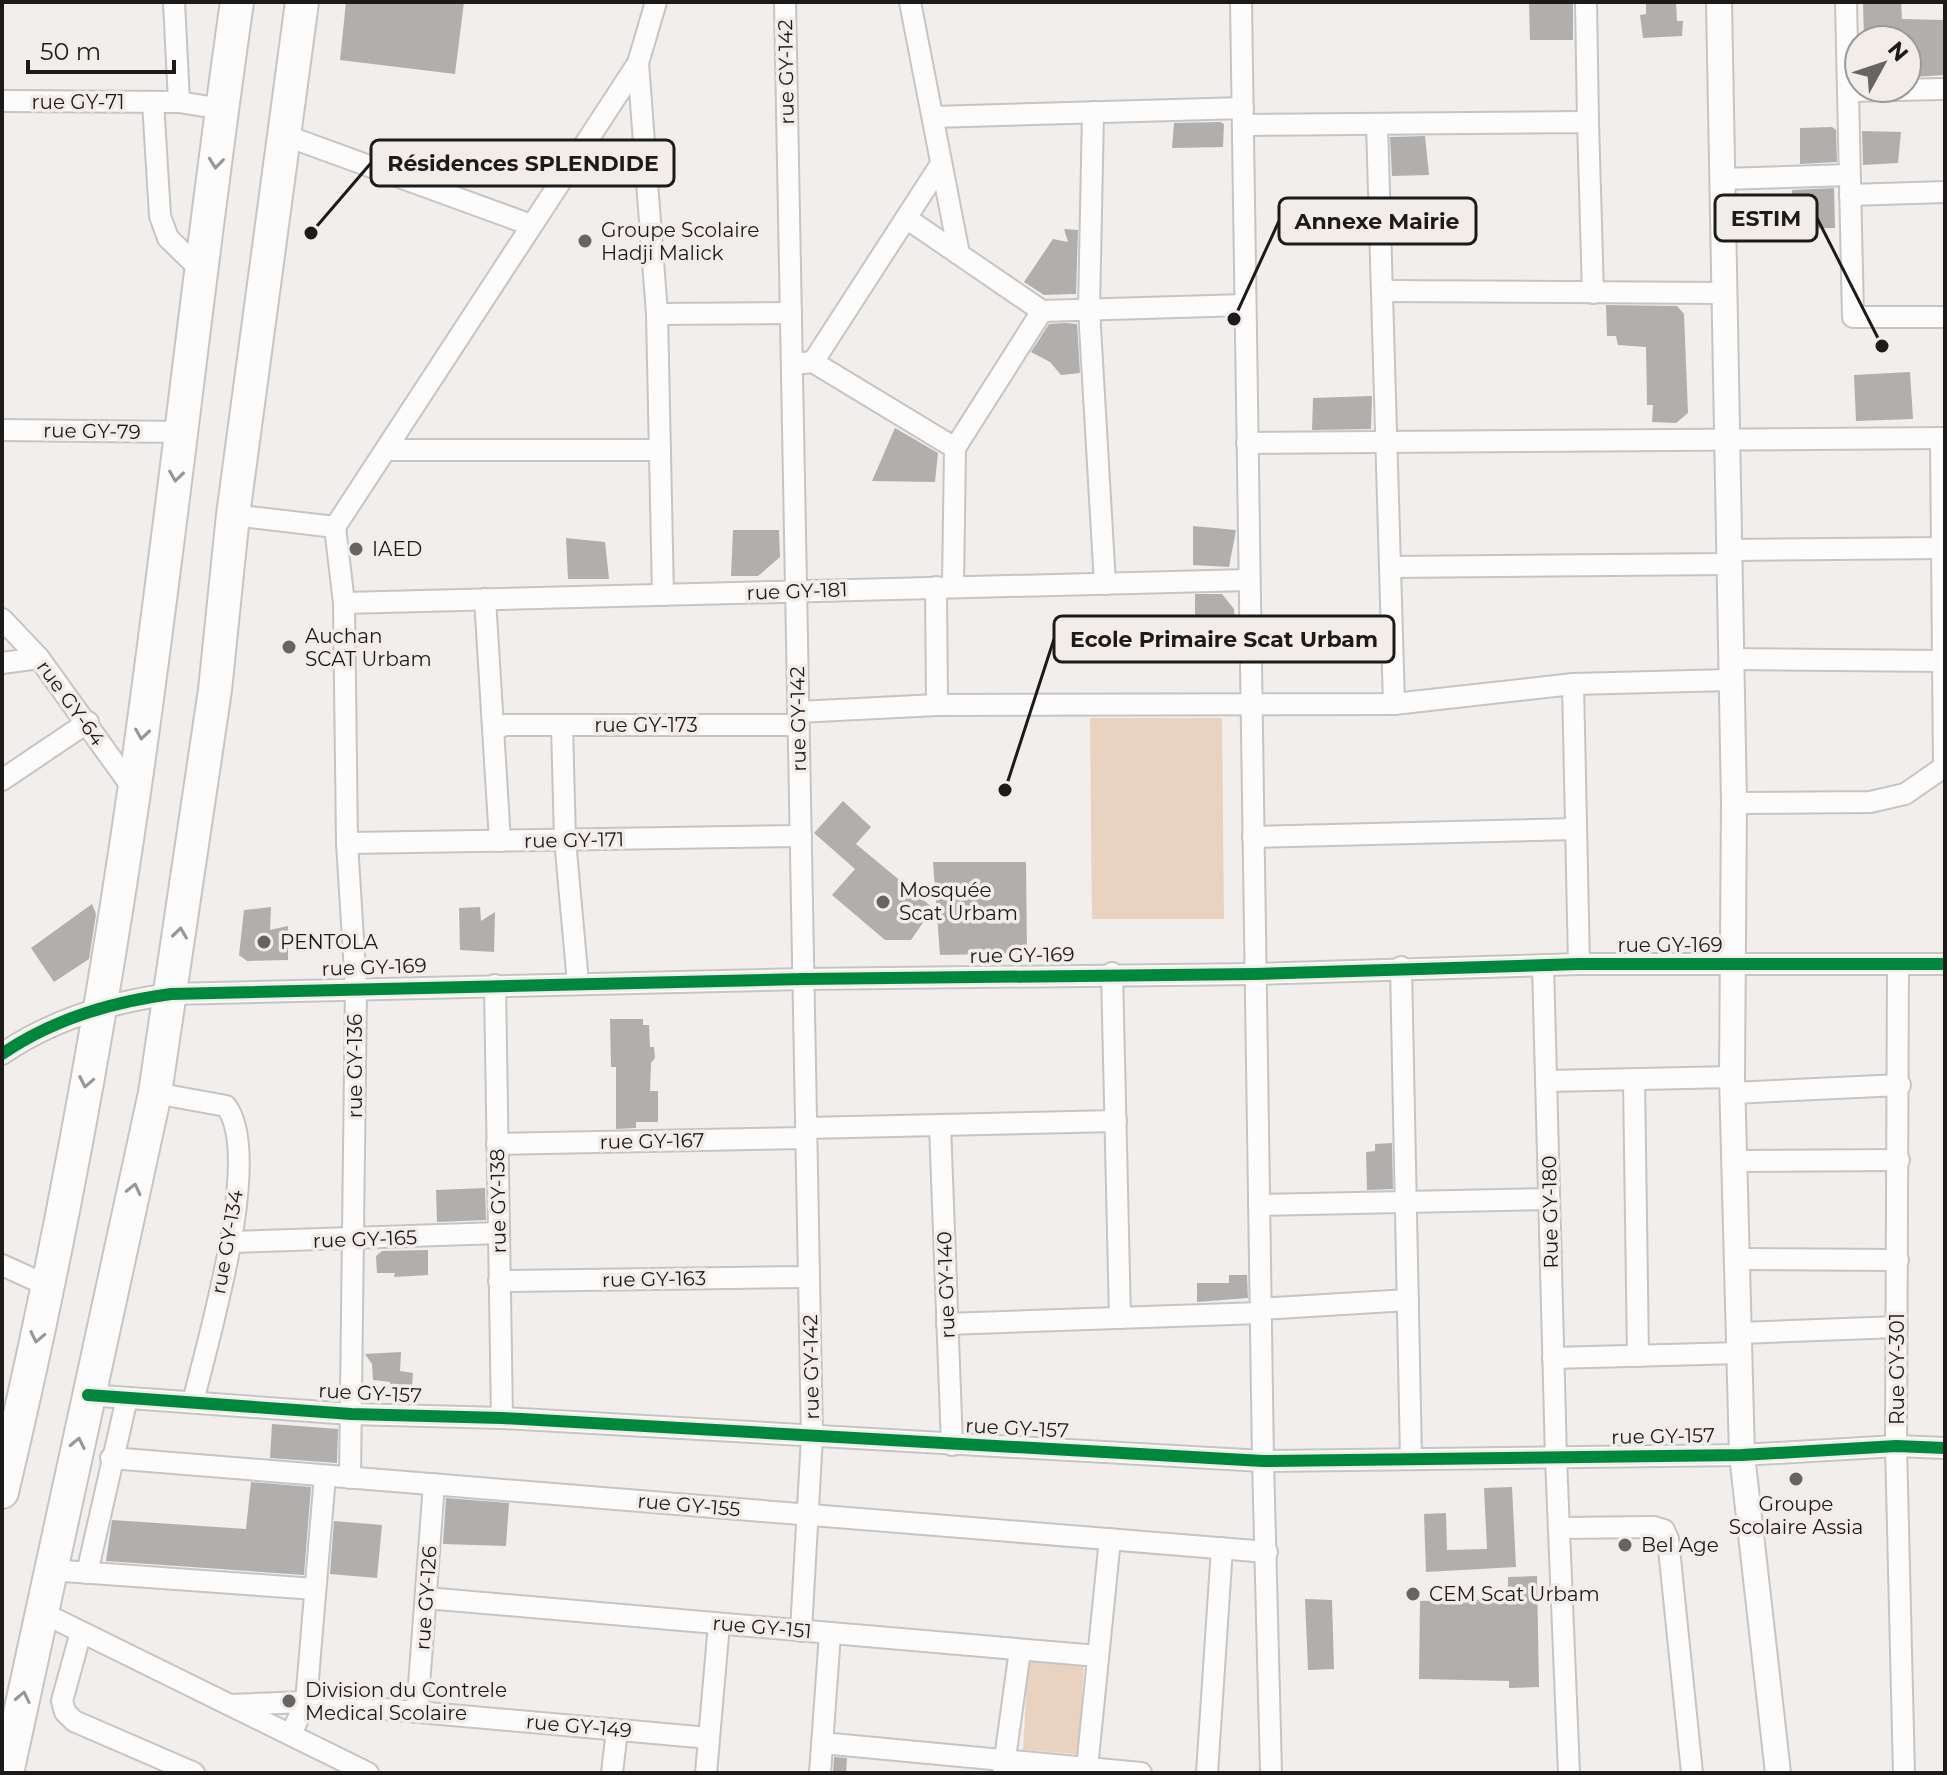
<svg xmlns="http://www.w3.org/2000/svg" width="1947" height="1775" font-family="Montserrat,sans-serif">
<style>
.green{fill:#ead2c1}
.building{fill:#b1afad}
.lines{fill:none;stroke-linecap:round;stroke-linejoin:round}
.minor-casing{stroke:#c7c4c2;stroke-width:24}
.tertiary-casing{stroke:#c7c4c2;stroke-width:28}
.primary-casing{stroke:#c7c4c2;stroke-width:36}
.minor{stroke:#fdfcfc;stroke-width:20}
.tertiary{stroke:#fdfcfc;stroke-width:24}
.primary{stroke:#fdfcfc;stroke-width:32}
.cycleway-casing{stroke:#f3ede9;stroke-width:17}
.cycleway{stroke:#00873e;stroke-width:12}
.oneway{stroke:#989796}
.poi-dot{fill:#676563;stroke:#f3ede9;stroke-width:3}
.labels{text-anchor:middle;stroke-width:7;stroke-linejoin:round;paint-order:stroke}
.street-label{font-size:20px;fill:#1d1b1a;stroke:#f3ede9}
.poi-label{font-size:20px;fill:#1d1b1a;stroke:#f3ede9;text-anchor:start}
.leader{fill:none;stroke:#1d1b1a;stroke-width:3}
.callout-dot{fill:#1d1b1a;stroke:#f3ede9;stroke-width:3}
.callout{fill:#f3ede9;stroke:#1d1b1a;stroke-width:3}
.callout-label{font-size:22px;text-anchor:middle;font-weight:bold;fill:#1d1b1a}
</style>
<rect width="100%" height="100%" fill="#f1eeeb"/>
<!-- green -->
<g class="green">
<polygon points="1090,718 1222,718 1224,919 1092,919"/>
<polygon points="1028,1661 1084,1665 1078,1754 1023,1750"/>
</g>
<!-- building -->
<g class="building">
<polygon points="346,2 464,2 455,74 340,60"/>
<polygon points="1529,2 1573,2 1573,40 1530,40"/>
<polygon points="1646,2 1676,2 1677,21 1683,21 1682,36 1643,38 1640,15 1646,14"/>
<polygon points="1863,2 1901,2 1902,19 1945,20 1945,75 1912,77 1911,40 1864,40"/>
<polygon points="1220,122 1224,124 1223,147 1172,148 1174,123"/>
<polygon points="1832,127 1836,130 1837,162 1800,164 1800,128"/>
<polygon points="1862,131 1901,132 1898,163 1863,165"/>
<polygon points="1425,136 1429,175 1392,176 1390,137"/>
<polygon points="1834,188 1835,228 1793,229 1792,190"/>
<polygon points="1064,229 1078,230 1076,294 1044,295 1024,282 1053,239 1068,242"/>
<polygon points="1606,305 1677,306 1684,314 1688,413 1676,423 1652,422 1653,405 1647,405 1646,347 1618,345 1616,336 1607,336"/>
<polygon points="1066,323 1077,324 1080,373 1061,375 1050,362 1031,352 1049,324"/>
<polygon points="1910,372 1913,419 1856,421 1854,375"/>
<polygon points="1372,396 1371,429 1312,430 1313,398"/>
<polygon points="895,428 938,453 935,482 872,481"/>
<polygon points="1193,526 1236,530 1229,567 1193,565"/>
<polygon points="733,530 779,530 780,557 758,576 731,576"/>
<polygon points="566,538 605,542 609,579 568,579"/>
<polygon points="1195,594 1222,594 1234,609 1236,638 1195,637"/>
<polygon points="843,801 871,827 856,844 933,908 911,940 885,940 832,895 855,869 814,833"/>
<polygon points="933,862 1026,862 1027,953 940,955"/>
<polygon points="92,904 96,914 89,959 54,982 31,948"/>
<polygon points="271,907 270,930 288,926 288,960 247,961 239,955 244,910"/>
<polygon points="480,907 481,921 495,912 494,952 460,950 459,908"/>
<polygon points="610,1019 643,1019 643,1025 649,1025 650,1047 654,1047 655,1058 651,1063 650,1091 658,1091 658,1122 636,1122 636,1128 616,1129 616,1067 611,1067"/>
<polygon points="1392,1143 1393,1189 1367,1190 1366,1152 1375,1151 1375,1144"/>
<polygon points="485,1188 486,1220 437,1222 436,1190"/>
<polygon points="428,1250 428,1275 394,1277 395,1273 377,1273 376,1256 382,1251"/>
<polygon points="1229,1275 1247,1275 1248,1298 1197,1302 1197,1283 1229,1283"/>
<polygon points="401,1352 400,1371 413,1373 411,1400 391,1396 390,1382 373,1380 372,1364 365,1354"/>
<polygon points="272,1424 338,1429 337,1463 270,1458"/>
<polygon points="251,1482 311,1487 304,1575 106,1561 112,1520 246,1529"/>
<polygon points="1512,1487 1516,1567 1426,1572 1424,1514 1446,1513 1447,1550 1487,1549 1484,1488"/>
<polygon points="446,1498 509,1503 506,1546 443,1544"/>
<polygon points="334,1521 382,1525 377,1578 330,1574"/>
<polygon points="1537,1576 1539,1687 1509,1688 1509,1681 1419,1679 1420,1601 1508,1599 1508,1577"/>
<polygon points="1305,1599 1332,1600 1334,1669 1308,1670"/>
<polygon points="834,1757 847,1758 846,1773 833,1773"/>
</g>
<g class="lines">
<!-- minor casing -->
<g class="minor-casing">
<g id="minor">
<polyline points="174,2 179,102"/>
<polyline points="785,2 812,1437 801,1631"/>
<polyline points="910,2 959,254"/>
<polyline points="1241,2 1263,1461 1271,1773"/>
<polyline points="1586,2 1588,122"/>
<polyline points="1846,2 1853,317 1945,317"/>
<polyline points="638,63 657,314 663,595"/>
<polyline points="1848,91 1945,89"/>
<polyline points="2,101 179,102 222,109"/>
<polyline points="153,102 160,216 168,238 203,272"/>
<polyline points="1093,112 1089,310 1105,584"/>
<polyline points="933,117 1243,108"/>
<polyline points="1377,124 1394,704"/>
<polyline points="1243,125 1588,122 1593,293"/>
<polyline points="284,135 531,225"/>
<polyline points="1722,179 1850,175"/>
<polyline points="1850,195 1945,192"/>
<polyline points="906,218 1042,311 1245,305"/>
<polyline points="1382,291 1724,293"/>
<polyline points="657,314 791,313"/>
<polyline points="813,362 941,164"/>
<polyline points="803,363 813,362 955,448"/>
<polyline points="2,430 182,432"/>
<polyline points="1247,443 1945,438"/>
<polyline points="387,450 660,450"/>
<polyline points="233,515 335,527"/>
<polyline points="335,527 344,603 347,843 356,987 350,1478"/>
<polyline points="335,527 638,63 656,2"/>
<polyline points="1729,550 1945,548"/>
<polyline points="1390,567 1729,564"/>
<polyline points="953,586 955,448 1042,311"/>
<polyline points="936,587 937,705"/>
<polyline points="485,599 500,841"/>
<polyline points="344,603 1249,580"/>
<polyline points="2,619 39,658 134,790"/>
<polyline points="1730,659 1945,661"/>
<polyline points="2,663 39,658"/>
<polyline points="1573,684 1579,964"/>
<polyline points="798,712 937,705 1394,704 1573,684 1730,680"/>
<polyline points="562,725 565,840 578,983"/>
<polyline points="495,730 504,725 798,725"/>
<polyline points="2,780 88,722"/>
<polyline points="1734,803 1870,802 1905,794 1944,767 1941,438"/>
<polyline points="1253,837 1576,829"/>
<polyline points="347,843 801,836"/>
<polyline points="1898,964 1896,1446 1904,1773"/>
<polyline points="1543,965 1556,1458 1569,1773"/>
<polyline points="1401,967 1411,1459"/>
<polyline points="1112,973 1120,1318"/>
<polyline points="495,985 502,1418"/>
<path d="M 2,1054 C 53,1019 111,1002 171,994 L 803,979 L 1255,974 L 1579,964 L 1945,964"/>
<polyline points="1634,1080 1638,1356"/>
<polyline points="1547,1081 1732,1077"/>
<path d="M 155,1093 L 226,1106 C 264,1156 207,1342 193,1402"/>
<polyline points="1733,1093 1900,1085"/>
<polyline points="940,1125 952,1445"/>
<polyline points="806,1128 1116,1121"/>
<polyline points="497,1144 806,1138"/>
<polyline points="1735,1161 1899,1160"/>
<polyline points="1259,1205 1549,1199"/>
<polyline points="231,1242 499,1233"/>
<polyline points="1739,1259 1898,1260"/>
<polyline points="2,1265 48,1286"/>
<polyline points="499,1281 809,1277"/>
<polyline points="1260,1309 1408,1300"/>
<polyline points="947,1324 1260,1313"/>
<polyline points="1740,1333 1897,1327"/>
<polyline points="1553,1358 1740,1353"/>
<polyline points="88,1395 351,1414 502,1418 1263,1461 1742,1455 1896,1446 1945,1448"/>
<polyline points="111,1458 1267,1552"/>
<polyline points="1559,1528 1654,1527 1664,1530 1668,1539 1692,1773"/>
<polyline points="50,1570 315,1589"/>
<polyline points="87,1573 127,1398"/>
<polyline points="426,1598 1098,1656"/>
<polyline points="41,1612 368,1773"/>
<polyline points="81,1632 62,1701 65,1712 74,1721 194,1773"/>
<polyline points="230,1705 306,1702 709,1738"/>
<polyline points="417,1712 434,1484"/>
<polyline points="291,1734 306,1702 325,1476"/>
<polyline points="822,1743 1141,1773"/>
<polyline points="1087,1768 1110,1539"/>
<polyline points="612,1773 617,1730"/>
<polyline points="706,1773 719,1624"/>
<polyline points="820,1773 830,1634"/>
<polyline points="1003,1773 1020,1650"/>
<polyline points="1207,1773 1222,1548"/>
</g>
</g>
<!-- tertiary casing -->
<g class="tertiary-casing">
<polyline id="tertiary" points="1719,2 1734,803 1732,1077 1742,1455 1778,1773"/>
</g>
<!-- primary casing -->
<g class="primary-casing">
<g id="primary">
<path d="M 2,1492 C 57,1261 100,1027 134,792 C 172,529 199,265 237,2"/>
<polyline points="7,1773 155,1093 215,690 233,515 302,2"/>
</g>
</g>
<!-- minor -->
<use href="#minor" class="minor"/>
<!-- tertiary -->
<use href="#tertiary" class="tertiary"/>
<!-- primary -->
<use href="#primary" class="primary"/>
<!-- cycleway casing -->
<g class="cycleway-casing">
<g id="cycleway">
<path d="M 2,1054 C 53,1019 111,1002 171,994 L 803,979 L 1255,974 L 1579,964 L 1945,964"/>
<polyline points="88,1395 351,1414 502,1418 1263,1461 1742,1455 1896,1446 1945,1448"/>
</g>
</g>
<!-- cycleway -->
<use href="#cycleway" class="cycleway"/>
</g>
<!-- one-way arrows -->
<defs><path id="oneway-chevron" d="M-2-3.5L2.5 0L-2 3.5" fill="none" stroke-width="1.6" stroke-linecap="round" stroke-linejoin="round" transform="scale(2)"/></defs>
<g class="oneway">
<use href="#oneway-chevron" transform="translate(216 163) rotate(96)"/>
<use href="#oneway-chevron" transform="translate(176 476) rotate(98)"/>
<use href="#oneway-chevron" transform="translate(142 734) rotate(98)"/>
<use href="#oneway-chevron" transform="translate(180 933) rotate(-82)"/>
<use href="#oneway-chevron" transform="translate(86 1082) rotate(101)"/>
<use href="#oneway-chevron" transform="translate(134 1189) rotate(-77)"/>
<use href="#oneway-chevron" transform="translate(37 1337) rotate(102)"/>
<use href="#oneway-chevron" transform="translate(78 1443) rotate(-78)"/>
<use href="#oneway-chevron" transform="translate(23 1697) rotate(-78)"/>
</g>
<!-- markers -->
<g class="poi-dot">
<circle cx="585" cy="241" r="8"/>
<circle cx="356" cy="549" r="8"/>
<circle cx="289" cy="647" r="8"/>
<circle cx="883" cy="902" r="8"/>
<circle cx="264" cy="942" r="8"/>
<circle cx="1796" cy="1479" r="8"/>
<circle cx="1625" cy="1545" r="8"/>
<circle cx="1413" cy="1594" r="8"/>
<circle cx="289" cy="1701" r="8"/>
</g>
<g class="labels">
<!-- street labels -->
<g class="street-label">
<text transform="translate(786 72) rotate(-91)" y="7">rue GY-142</text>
<text x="78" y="109">rue GY-71</text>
<text transform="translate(92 431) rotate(1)" y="7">rue GY-79</text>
<text transform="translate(797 591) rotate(-2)" y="7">rue GY-181</text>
<text transform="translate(71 703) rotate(54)" y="7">rue GY-64</text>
<text transform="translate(798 719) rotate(-91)" y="7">rue GY-142</text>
<text x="646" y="732">rue GY-173</text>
<text transform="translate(574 840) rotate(-1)" y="7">rue GY-171</text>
<text x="1670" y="952">rue GY-169</text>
<text transform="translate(1022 955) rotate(-1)" y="7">rue GY-169</text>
<text transform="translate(374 967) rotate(-2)" y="7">rue GY-169</text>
<text transform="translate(355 1066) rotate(-90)" y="7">rue GY-136</text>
<text transform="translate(652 1141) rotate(-1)" y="7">rue GY-167</text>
<text transform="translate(498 1201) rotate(-91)" y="7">rue GY-138</text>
<text transform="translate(1550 1212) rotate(-91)" y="7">Rue GY-180</text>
<text transform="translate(365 1239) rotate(-2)" y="7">rue GY-165</text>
<text transform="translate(227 1242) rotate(-80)" y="7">rue GY-134</text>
<text transform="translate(654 1279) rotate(-1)" y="7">rue GY-163</text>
<text transform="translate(946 1285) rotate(-92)" y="7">rue GY-140</text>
<text transform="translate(811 1367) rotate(-91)" y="7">rue GY-142</text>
<text transform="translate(1897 1369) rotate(-90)" y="7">Rue GY-301</text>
<text transform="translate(370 1393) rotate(3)" y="7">rue GY-157</text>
<text transform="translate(1017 1428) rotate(3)" y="7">rue GY-157</text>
<text transform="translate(1663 1436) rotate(-1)" y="7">rue GY-157</text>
<text transform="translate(689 1505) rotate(5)" y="7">rue GY-155</text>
<text transform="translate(426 1598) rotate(-86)" y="7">rue GY-126</text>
<text transform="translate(762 1627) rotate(5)" y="7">rue GY-151</text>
<text transform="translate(579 1726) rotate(5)" y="7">rue GY-149</text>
</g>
<!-- poi labels -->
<g class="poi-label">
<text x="601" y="237">Groupe Scolaire<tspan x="601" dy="23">Hadji Malick</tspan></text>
<text x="372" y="556">IAED</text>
<text x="305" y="643">Auchan<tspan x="305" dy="23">SCAT Urbam</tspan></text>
<text x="899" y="897">Mosquée<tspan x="899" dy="23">Scat Urbam</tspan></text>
<text x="280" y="949">PENTOLA</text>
<text x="1796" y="1511" text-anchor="middle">Groupe<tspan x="1796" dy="23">Scolaire Assia</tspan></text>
<text x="1641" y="1552">Bel Age</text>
<text x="1429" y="1601">CEM Scat Urbam</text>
<text x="305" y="1697">Division du Contrele<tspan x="305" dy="23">Medical Scolaire</tspan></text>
</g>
</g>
<!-- callouts -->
<path class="leader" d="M311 233L371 163M1882 346L1817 218M1234 319L1279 221M1005 790L1054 639"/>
<g class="callout-dot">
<circle cx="311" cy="233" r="8"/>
<circle cx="1882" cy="346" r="8"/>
<circle cx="1234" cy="319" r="8"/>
<circle cx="1005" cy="790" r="8"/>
</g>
<g class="callout">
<rect x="371" y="140" width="303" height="46" rx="8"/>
<rect x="1715" y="195" width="102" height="46" rx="8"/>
<rect x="1279" y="198" width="197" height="46" rx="8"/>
<rect x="1054" y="616" width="340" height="46" rx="8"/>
</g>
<g class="callout-label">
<text x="523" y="171">Résidences SPLENDIDE</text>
<text x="1766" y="226">ESTIM</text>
<text x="1377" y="229">Annexe Mairie</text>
<text x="1224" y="647">Ecole Primaire Scat Urbam</text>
</g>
<!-- border -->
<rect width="1947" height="1775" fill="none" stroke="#1d1b1a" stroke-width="8"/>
<!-- north arrow -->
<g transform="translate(1883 64) rotate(50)"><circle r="38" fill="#f3ede9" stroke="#9d9996" stroke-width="2"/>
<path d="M0-6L14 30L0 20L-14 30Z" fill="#676563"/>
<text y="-12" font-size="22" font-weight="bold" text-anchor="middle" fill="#1d1b1a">N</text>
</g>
<!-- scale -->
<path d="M28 60v12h146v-12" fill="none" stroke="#1d1b1a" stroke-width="4"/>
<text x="40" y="60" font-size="24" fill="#1d1b1a" stroke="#f3ede9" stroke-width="6" paint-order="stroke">50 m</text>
</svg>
